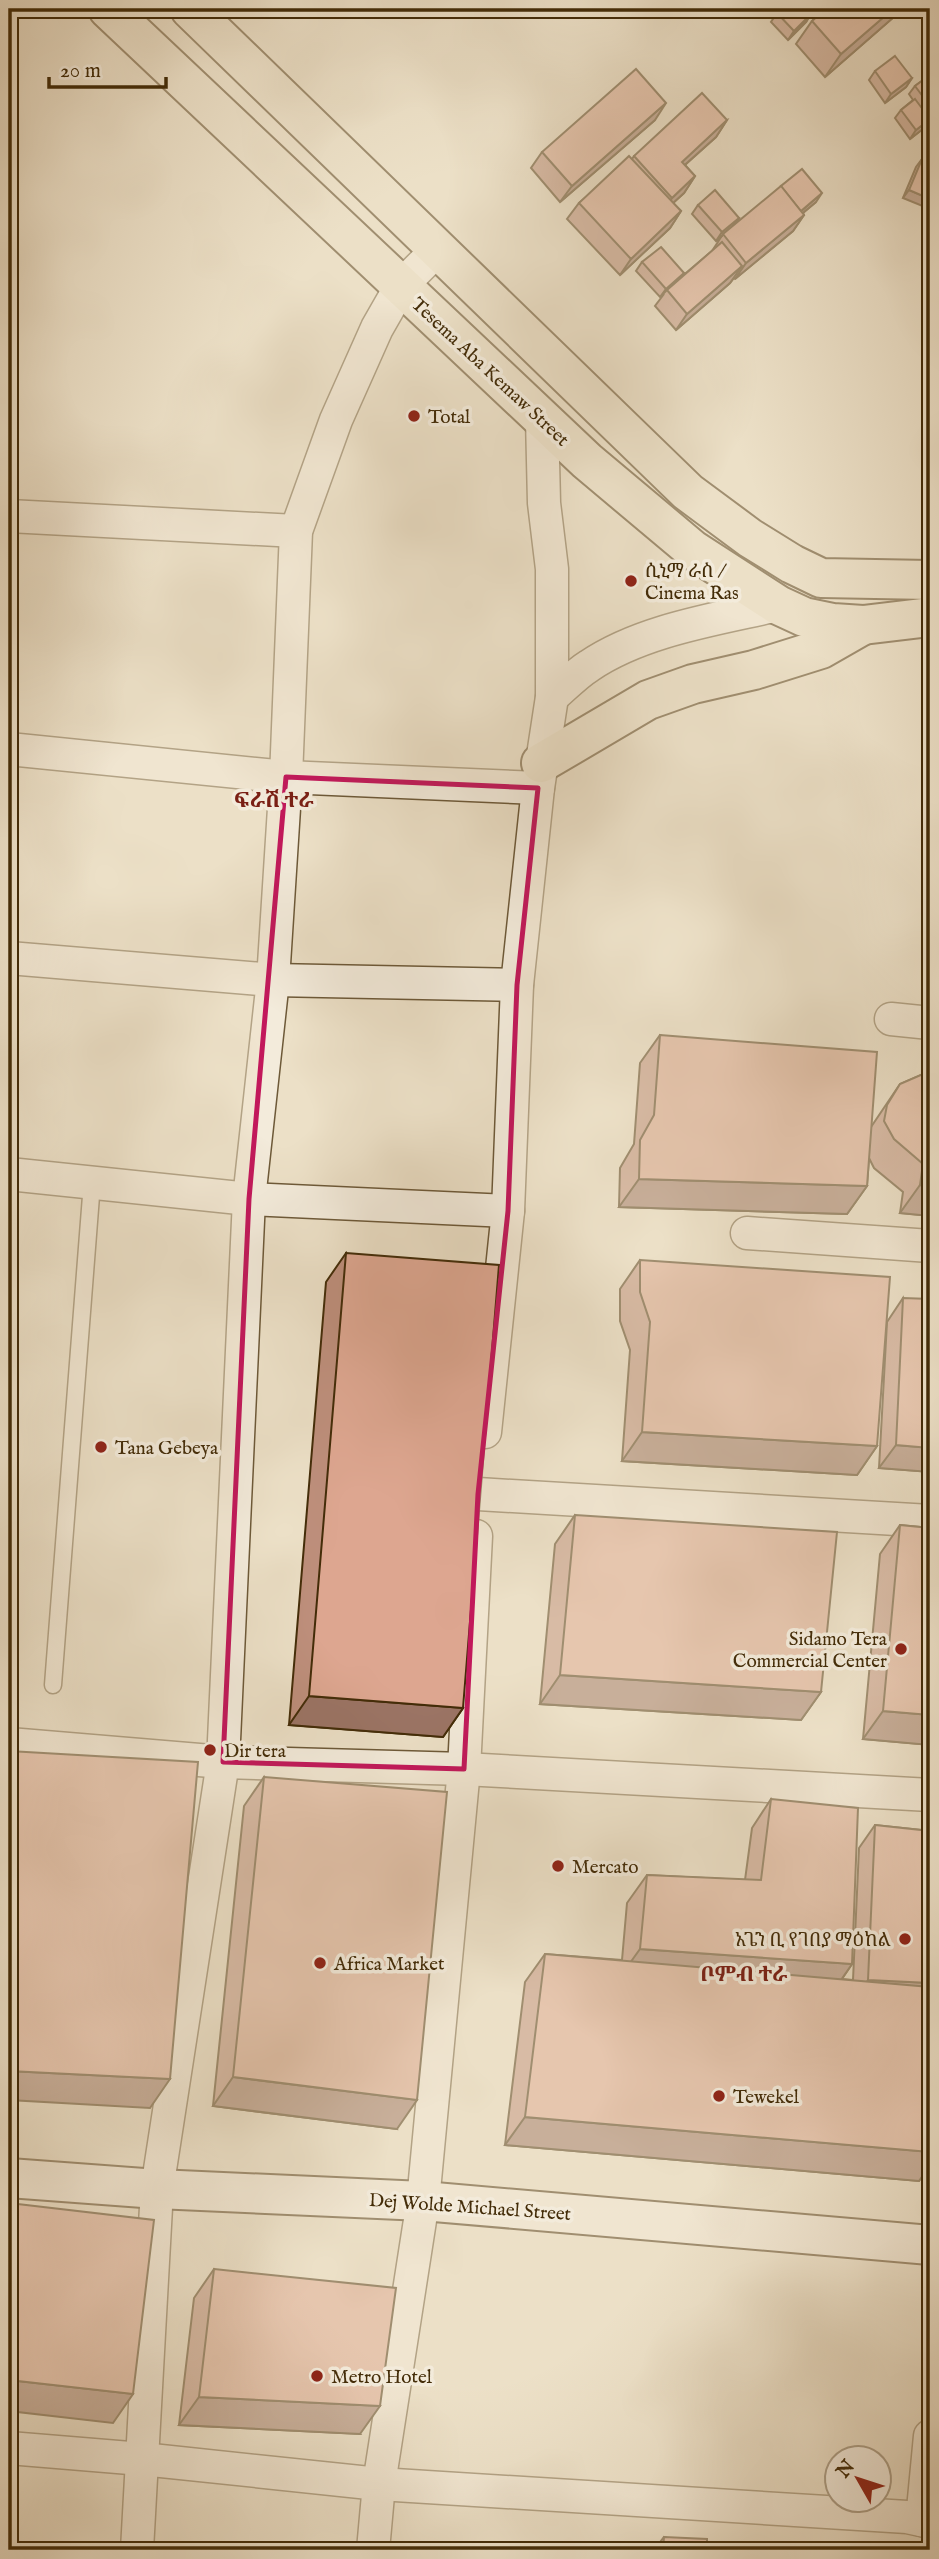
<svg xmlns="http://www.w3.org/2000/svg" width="939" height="2559" font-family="'IM FELL English','Noto Serif Ethiopic',serif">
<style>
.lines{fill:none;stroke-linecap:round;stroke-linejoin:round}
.lane-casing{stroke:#6d5938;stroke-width:19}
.street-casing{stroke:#6d5938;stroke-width:35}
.secondary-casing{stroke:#432c08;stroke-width:42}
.primary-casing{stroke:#432c08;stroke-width:42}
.lane{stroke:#f3ebdb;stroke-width:16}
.street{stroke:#f3ebdb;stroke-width:32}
.secondary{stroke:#f3ebdb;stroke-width:38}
.primary{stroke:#ece0c7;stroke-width:38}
.wall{fill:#be8f7c;stroke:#432c08;stroke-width:2}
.shaded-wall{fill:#9b7465;stroke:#432c08;stroke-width:2}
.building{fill:#dda690;stroke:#432c08;stroke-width:2}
.marked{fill:none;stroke:#c2185b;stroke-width:5;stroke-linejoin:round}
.poi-dot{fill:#8f2418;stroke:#f3ebdb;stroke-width:2.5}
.labels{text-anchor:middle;stroke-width:7;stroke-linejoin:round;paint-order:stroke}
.street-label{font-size:19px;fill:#432c08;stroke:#f3ebdb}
.poi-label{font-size:19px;fill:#432c08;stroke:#f3ebdb;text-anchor:start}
.neighbourhood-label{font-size:21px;font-weight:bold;fill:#7a1f14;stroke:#f3ebdb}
</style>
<rect width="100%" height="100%" fill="#ece0c7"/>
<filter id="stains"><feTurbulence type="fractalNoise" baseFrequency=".00286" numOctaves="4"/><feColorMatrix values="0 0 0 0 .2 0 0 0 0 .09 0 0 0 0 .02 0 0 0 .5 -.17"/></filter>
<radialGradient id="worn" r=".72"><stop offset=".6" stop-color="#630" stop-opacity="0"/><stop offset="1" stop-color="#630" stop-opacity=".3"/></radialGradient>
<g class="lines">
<!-- lane casing -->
<g class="lane-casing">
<polyline id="lane" points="53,1685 92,1183"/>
</g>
<!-- street casing -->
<g class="street-casing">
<g id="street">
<polyline points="9,516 296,531"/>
<path d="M 552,697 C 564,687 576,674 589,666 C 642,630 717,619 778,605"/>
<polyline points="9,749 286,777 538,788"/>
<polyline points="9,958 273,980 517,985"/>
<polyline points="891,1019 930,1023"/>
<polyline points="9,1174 249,1199 508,1211"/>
<polyline points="747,1233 930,1246"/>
<polyline points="485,1432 508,1211 517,985 538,788 552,697 552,569 544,503 542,418"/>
<polyline points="478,1494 930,1521"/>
<polyline points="9,1744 223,1762 464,1769 930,1795"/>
<polyline points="9,2448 142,2459 379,2484 907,2517 930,2522"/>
<polyline points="922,2520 930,2436"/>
<polyline points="137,2550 157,2189 223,1762 249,1199 273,980 286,777 296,531 336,420 377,328 401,286 439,248"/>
<polyline points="373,2550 379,2484 423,2201 464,1769 476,1536"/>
</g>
</g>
<!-- secondary casing -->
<g class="secondary-casing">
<polyline id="secondary" points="9,2178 157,2189 423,2201 930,2245"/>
</g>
<!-- primary casing -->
<g class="primary-casing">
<g id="primary">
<polyline points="108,9 587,461 693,550 778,605 804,617 833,623 863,625 930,617"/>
<polyline points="190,9 688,492 750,538 792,564 821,578 930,580"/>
<polyline points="541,763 648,700 693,684 754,670 821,649 863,625"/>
</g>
</g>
<!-- lane -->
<use href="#lane" class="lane"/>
<!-- street -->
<use href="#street" class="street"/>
<!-- secondary -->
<use href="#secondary" class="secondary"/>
<!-- primary -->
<use href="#primary" class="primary"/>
</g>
<!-- wall -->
<g class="wall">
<polygon points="826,9 903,9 825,77 796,44 812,21"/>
<polygon points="777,13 806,22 788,40 771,22"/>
<polygon points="875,71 912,78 906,87 885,103 869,80"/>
<polygon points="930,75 930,111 926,114 930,119 924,128 910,139 895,118 901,110 913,100 909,94 915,86"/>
<polygon points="655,120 560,202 531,168 542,152"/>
<polygon points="727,120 716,137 685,165 695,176 684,193 673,203 681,211 670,228 620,275 567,219 579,203 632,159 634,156"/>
<polygon points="922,159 930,162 903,198 916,167"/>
<polygon points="816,202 803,213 804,215 793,231 735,279 734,278 730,283 676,330 655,306 664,294 660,297 636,271 642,262 684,273 680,278 712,251 723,234"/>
<polygon points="698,205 739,218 733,226 716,241 692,214"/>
<polygon points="660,1035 871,1127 900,1084 930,1071 930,1216 900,1213 903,1192 874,1168 869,1158 867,1186 847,1214 619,1207 620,1168 634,1144 640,1063"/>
<polygon points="346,1253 463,1708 443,1737 289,1725 326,1282"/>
<polygon points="640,1260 877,1446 857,1475 622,1461 630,1350 620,1321 620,1289"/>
<polygon points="903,1298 930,1472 879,1468 887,1322"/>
<polygon points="575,1515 821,1692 801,1720 540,1704 555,1544"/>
<polygon points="900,1525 930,1528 930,1745 863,1739 880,1554"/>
<polygon points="264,1777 397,2129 213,2106 244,1806"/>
<polygon points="771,1799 852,1964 842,1979 853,1980 859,1848 875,1825 930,1831 930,2165 919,2181 505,2145 525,1982 545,1954 622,1960 627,1903 647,1875 745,1880 752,1828"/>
<polygon points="214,2269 360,2434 179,2425 194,2298"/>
<polygon points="664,2537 707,2550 654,2550"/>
</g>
<!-- shaded-wall -->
<g class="shaded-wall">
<polygon points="893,9 903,9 825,77 841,54"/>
<polygon points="812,13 806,22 788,40 794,31"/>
<polygon points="912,78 906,87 885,103 891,94"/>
<polygon points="666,103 655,120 560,202 572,186"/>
<polygon points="930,119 924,128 910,139 916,130"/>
<polygon points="727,120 716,137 670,178 682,162"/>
<polygon points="695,176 684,193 661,214 672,198"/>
<polygon points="909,190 930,199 930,209 903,198"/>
<polygon points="822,193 816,202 793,221 799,213"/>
<polygon points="681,211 670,228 620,275 631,259"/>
<polygon points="804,215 793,231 735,279 746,263"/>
<polygon points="739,218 733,226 716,241 722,232"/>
<polygon points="742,266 730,283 676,330 687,314"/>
<polygon points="684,273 678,281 667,290 660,297 666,289"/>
<polygon points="639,1179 867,1186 847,1214 619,1207"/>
<polygon points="920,1185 930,1186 930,1216 900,1213"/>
<polygon points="642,1432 877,1446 857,1475 622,1461"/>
<polygon points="896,1445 930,1448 930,1472 879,1468"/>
<polygon points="560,1675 821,1692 801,1720 540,1704"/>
<polygon points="309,1696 463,1708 443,1737 289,1725"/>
<polygon points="883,1711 930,1715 930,1745 863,1739"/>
<polygon points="640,1949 852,1964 832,1993 620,1977"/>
<polygon points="868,1980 930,1983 930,2007 852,2003"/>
<polygon points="9,2071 170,2079 150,2108 9,2100"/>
<polygon points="233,2077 417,2100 397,2129 213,2106"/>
<polygon points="525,2117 930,2152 930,2165 919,2181 505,2145"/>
<polygon points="9,2380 133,2394 113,2423 9,2411"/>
<polygon points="199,2397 380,2406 360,2434 179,2425"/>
</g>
<!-- building -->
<g class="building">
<polygon points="782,9 808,9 812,13 794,31 777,13"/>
<polygon points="826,9 893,9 841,54 812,21"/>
<polygon points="895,56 912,78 891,94 875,71"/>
<polygon points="636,69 666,103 572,186 542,152"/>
<polygon points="930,75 930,106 915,86"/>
<polygon points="702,93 727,120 682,162 695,176 672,198 634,156"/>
<polygon points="915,99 930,119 916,130 901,110"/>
<polygon points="629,156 681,211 631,259 579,203"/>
<polygon points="922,159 930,162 930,199 909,190"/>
<polygon points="802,169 822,193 801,211 781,186"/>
<polygon points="781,186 804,215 746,263 723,234"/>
<polygon points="715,190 739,218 722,232 698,205"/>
<polygon points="722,242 742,266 687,314 667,290"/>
<polygon points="661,247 684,273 666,289 642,262"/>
<polygon points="660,1035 877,1052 867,1186 639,1179 640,1140 654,1115"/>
<polygon points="930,1071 930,1186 920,1185 923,1164 894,1139 884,1121 887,1105 900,1084"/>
<polygon points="9,1200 17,1200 9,1325"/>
<polygon points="346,1253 499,1265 463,1708 309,1696"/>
<polygon points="640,1260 890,1277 877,1446 642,1432 650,1322 640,1292"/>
<polygon points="903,1298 930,1299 930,1448 896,1445"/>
<polygon points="575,1515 837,1532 821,1692 560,1675"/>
<polygon points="900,1525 930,1528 930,1715 883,1711"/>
<polygon points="9,1751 198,1762 170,2079 9,2071"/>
<polygon points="264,1777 447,1792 417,2100 233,2077"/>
<polygon points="771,1799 858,1808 852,1964 640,1949 647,1875 761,1880"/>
<polygon points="875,1825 930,1831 930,1983 868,1980"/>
<polygon points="545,1954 930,1987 930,2152 525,2117"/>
<polygon points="9,2203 154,2220 133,2394 9,2380"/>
<polygon points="214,2269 396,2288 380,2406 199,2397"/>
<polygon points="664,2537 707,2539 707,2550 663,2550"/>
</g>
<!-- marked area -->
<path d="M0 0H939V2559H0ZM 286,777 L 538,788 L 517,985 L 508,1211 L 478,1494 L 464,1769 L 223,1762 L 249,1199 Z" fill="#ece0c7" fill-opacity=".55" fill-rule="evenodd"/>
<path class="marked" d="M 286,777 L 538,788 L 517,985 L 508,1211 L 478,1494 L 464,1769 L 223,1762 L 249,1199 Z"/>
<!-- markers -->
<g class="poi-dot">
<circle cx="414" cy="416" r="7"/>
<circle cx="631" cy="581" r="7"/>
<circle cx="101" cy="1447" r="7"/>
<circle cx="901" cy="1649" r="7"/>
<circle cx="210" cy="1750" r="7"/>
<circle cx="558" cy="1866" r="7"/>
<circle cx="905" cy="1939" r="7"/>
<circle cx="320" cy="1963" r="7"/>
<circle cx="719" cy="2096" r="7"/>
<circle cx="317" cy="2376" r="7"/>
</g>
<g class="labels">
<!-- street labels -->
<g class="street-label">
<text transform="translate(491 371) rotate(43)" y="7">Tesema Aba Kemaw Street</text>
<text transform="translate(470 2206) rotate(4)" y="7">Dej Wolde Michael Street</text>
</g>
<!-- poi labels -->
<g class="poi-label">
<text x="428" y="423">Total</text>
<text x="645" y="577">ሲኒማ ራስ /<tspan x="645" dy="22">Cinema Ras</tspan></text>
<text x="115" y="1454">Tana Gebeya</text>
<text x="887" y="1645" text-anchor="end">Sidamo Tera<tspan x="887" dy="22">Commercial Center</tspan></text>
<text x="224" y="1757">Dir tera</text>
<text x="572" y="1873">Mercato</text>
<text x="891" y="1946" text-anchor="end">አጌን ቢ የገበያ ማዕከል</text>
<text x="334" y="1970">Africa Market</text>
<text x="733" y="2103">Tewekel</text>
<text x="331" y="2383">Metro Hotel</text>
</g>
<!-- neighbourhood labels -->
<g class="neighbourhood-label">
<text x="274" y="807">ፍራሽ ተራ</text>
<text x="744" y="1981">ቦምብ ተራ</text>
</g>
</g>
<!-- margin -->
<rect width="939" height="2559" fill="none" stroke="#ece0c7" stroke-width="35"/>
<rect x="10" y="10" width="918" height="2538" fill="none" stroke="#432c08" stroke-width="3.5"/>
<rect x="18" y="18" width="904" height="2524" fill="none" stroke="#432c08" stroke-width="2"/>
<!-- north arrow -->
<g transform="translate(858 2479) rotate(309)"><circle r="33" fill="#f3ebdb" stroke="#ad9f87" stroke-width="2"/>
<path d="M0-5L12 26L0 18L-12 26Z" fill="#8f2418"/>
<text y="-10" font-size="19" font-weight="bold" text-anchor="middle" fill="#432c08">N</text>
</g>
<!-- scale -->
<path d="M49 77v10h117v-10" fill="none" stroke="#432c08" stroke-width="3.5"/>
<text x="60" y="77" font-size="21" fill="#432c08" stroke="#f3ebdb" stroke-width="5" paint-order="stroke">20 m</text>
<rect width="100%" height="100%" filter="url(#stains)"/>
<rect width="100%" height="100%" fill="url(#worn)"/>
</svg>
